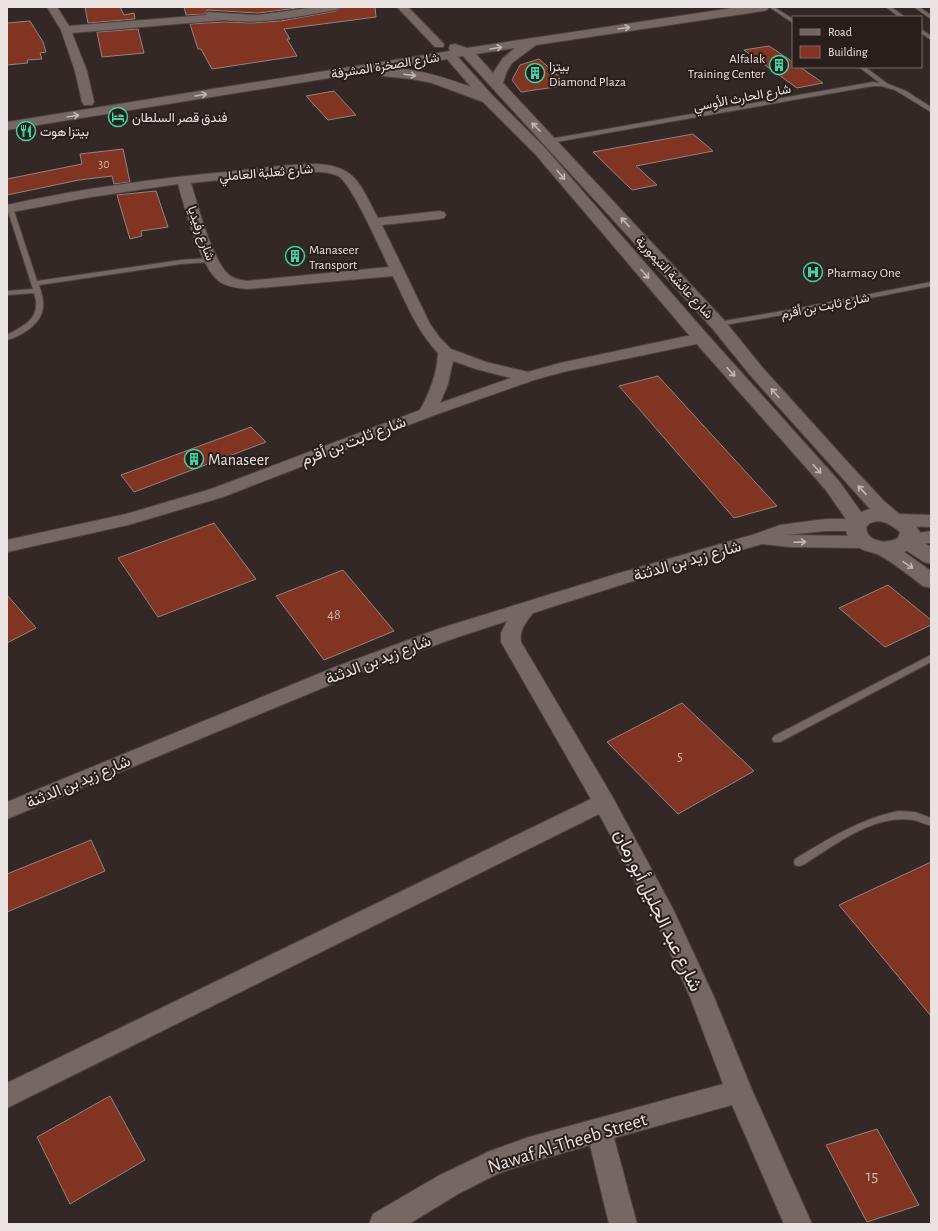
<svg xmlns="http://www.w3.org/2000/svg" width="938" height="1231" font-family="'Alegreya Sans',Vazirmatn,sans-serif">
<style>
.building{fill:#813422;stroke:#918481}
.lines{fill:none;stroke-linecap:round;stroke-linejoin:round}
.lane-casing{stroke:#4c4341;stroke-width:2}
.street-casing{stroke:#4c4341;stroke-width:2}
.secondary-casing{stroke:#4c4341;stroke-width:2}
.lane{fill:#746764;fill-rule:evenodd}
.street{fill:#746764;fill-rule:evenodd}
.secondary{fill:#746764;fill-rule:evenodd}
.oneway{stroke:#c1b8b5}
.labels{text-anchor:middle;stroke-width:4;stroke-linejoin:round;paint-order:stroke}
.far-number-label{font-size:12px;fill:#d0b7b1}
.far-poi-label{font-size:13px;fill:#eae3e1;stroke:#291e1c;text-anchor:start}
.far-street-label{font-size:13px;fill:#eae3e1;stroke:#291e1c}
.number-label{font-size:14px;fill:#d0b7b1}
.street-label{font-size:16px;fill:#eae3e1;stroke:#291e1c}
.poi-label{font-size:16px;fill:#eae3e1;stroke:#291e1c;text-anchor:start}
.near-number-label{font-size:17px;fill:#d0b7b1}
.near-street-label{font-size:19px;fill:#eae3e1;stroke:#291e1c}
</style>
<rect width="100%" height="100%" fill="#332825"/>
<!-- building -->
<g class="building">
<polygon points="85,7 120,7 124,15 134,13 135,19 88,23"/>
<polygon points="184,7 305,7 258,13 207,10 205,14 186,15"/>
<polygon points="342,7 375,7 376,17 284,29 290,39 287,39 297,56 212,69 201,49 198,49 190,24 224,22 252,23 281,21 336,11"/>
<polygon points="30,21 43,42 46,52 40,53 42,59 27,60 28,63 7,65 7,23"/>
<polygon points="138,29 144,53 102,57 97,32"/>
<polygon points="769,46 793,62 793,67 800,67 823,83 797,88 744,50"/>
<polygon points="539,59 569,85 521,92 512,80 520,65"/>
<polygon points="334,91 356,115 328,120 306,96"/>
<polygon points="693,134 713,151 636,166 657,185 632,190 593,152"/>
<polygon points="123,149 130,182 114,184 112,176 79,180 7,195 7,179 82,164 80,154"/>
<polygon points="156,191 168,227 141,231 142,236 130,239 117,195"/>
<polygon points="658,376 777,506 734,518 619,386"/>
<polygon points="251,427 266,442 134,492 121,475"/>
<polygon points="214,523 256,579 158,617 118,558"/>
<polygon points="343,570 394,631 324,660 276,596"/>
<polygon points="888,585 931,620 931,625 885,647 839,608"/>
<polygon points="7,595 36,628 7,643"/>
<polygon points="682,703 754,771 678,814 607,742"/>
<polygon points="91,840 105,871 7,912 7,874"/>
<polygon points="931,862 931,1016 839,905"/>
<polygon points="110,1096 145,1160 70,1204 37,1137"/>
<polygon points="877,1129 919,1205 867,1222 826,1145"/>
</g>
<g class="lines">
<!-- lane casing -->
<g class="lane-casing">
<g id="lane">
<polygon points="769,7 774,7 793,19 793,23"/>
<polygon points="886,7 891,7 905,17 899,17"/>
<polygon points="914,7 919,7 931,15 931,19"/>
<polygon points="921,29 931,36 931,40 921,33"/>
<polygon points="859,67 865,67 888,84 906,91 931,107 931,112 895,90 881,86 873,86 550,143 547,141 550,139 873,82 880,83"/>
<path d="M 10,206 L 13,208 L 37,281 L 181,260 L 210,258 L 213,260 L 210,262 L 181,264 L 39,285 C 41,291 44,301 43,307 C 42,324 21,336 7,340 L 7,335 C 18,329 36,321 36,306 C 37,302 35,297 34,293 L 7,295 L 7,291 L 33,289 L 7,208 Z"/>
<polygon points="931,282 931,286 794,313 718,326 714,324 718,322 794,309"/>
<polygon points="931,655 931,662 780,742 774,742 772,739 774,736"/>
<path d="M 898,811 L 915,812 L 931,818 L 931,826 C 925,824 919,821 913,820 C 873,814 835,845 803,865 L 799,866 L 795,865 L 794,862 L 795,859 C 828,839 860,819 898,811 Z"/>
</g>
</g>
<!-- street casing -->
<g class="street-casing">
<g id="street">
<path d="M 47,7 L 57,7 L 69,26 L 206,15 L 207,12 L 258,15 L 316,7 L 341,7 L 336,10 C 300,16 261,25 224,20 L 72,33 L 87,71 L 94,102 L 92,105 L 84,105 L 82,102 L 75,71 L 61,30 Z"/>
<polygon points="397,7 408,7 443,43 444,45 443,47 435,47"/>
<path d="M 316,164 C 358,166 360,186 378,218 L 439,211 L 444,212 L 446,215 L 444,218 L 439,219 L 382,225 L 430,324 L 440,338 L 451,349 L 486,362 L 528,372 L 560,363 L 701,333 L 706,335 L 709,338 L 706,341 L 701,343 L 563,372 L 534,380 L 432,416 L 223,497 L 128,525 L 7,552 L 7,540 L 126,514 L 211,489 L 420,410 C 430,392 437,374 438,353 C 417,331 406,303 393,276 L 247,289 C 238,288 228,287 220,282 C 200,268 185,209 178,184 L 91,197 L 7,213 L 7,205 C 79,189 152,179 225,172 C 256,169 286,164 316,164 ZM 295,172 C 309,172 325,170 338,176 C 352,184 380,249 389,267 L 247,281 C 241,280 234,279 229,275 C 212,260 198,206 191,183 ZM 453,361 L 476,369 L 511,378 L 440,403 L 448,384 Z"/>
<polygon points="899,514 931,515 931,527 899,526 893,524 890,520 893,516"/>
<path d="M 826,519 L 856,519 L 862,521 L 865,525 L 862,529 L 856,531 L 826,531 L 787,535 L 863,536 L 869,538 L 872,542 L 869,546 L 863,548 L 790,547 L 762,544 L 630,582 L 533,613 C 526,622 519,630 521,642 L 612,796 L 673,909 L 714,997 L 752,1090 L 812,1224 L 784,1224 L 732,1105 L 614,1138 L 637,1224 L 609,1224 L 590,1145 L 529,1163 L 497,1174 L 458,1194 L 409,1224 L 369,1224 L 373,1214 L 438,1176 L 490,1151 L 529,1137 L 723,1084 L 690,997 L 655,919 L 599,814 L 7,1108 L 7,1083 L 591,799 L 501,642 L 501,633 L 507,621 L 452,639 L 349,677 L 7,819 L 7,802 L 335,667 L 438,629 L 616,574 L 755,534 L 780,525 Z"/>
<polygon points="931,531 931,543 910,545 904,543 901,539 904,535"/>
</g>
</g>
<!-- secondary casing -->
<g class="secondary-casing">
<path id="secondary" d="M 739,7 L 769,7 L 767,10 L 763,11 L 536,45 L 512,63 L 507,71 L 503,83 L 724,320 L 762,367 L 854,469 L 884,501 L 898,513 L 911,520 L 920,532 L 919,540 L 931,547 L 931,564 L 924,562 L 907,551 L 904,552 L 931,571 L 931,588 L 923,586 C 911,577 890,560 877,554 C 869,551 861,551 854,544 C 848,539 843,530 848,522 L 825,489 L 695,342 L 536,155 L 483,102 L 432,83 L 412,79 L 382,76 L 380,73 L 382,70 C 405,64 449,79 471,87 L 447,59 L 7,130 L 7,122 L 450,51 L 449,48 L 450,45 L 455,44 L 467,48 ZM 515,48 L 503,58 L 493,73 L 476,54 ZM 463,56 L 712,328 L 750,375 L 870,509 L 861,512 L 839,481 L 707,334 L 546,149 L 494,97 L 458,57 ZM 878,521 C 887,522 893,526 900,532 L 898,538 C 887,544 867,543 866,527 L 870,523 Z"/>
</g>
<!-- lane -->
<use href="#lane" class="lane"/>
<!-- street -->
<use href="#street" class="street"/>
<!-- secondary -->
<use href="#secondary" class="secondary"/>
</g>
<!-- one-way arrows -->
<defs><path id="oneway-shaft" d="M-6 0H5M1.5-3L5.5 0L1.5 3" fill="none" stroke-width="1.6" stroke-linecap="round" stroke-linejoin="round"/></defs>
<g class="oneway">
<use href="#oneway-shaft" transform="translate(624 28) rotate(-9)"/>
<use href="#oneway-shaft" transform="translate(496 48) rotate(-9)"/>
<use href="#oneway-shaft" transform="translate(410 75) rotate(7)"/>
<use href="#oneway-shaft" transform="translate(201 95) rotate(-9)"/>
<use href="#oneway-shaft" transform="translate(73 116) rotate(-9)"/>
<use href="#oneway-shaft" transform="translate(536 127) rotate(-134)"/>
<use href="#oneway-shaft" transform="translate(561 175) rotate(49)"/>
<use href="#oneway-shaft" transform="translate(625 222) rotate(-133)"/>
<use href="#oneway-shaft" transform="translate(645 274) rotate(49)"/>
<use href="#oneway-shaft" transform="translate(731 372) rotate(48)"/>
<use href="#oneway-shaft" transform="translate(775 393) rotate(-132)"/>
<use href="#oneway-shaft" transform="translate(817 469) rotate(48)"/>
<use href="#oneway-shaft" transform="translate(862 490) rotate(-133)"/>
<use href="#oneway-shaft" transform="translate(800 542) rotate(-2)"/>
<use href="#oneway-shaft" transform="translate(908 565) rotate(34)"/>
</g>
<!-- icons -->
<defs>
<g id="building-ring" transform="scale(1)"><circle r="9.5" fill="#291e1c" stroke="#3ed4a3" stroke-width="1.5"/><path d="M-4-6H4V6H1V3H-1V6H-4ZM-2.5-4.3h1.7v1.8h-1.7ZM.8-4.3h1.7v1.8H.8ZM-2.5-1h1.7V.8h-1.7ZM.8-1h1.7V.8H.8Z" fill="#3ed4a3"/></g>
<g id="hotel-ring" transform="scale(1)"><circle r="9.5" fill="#291e1c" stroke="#3ed4a3" stroke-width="1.5"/><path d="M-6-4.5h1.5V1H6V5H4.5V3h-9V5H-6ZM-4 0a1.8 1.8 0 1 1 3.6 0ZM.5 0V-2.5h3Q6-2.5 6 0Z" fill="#3ed4a3"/></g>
<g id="restaurant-ring" transform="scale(1)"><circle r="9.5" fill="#291e1c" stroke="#3ed4a3" stroke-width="1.5"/><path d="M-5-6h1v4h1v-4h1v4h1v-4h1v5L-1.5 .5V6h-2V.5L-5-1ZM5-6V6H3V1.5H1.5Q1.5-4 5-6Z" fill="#3ed4a3"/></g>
<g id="hospital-ring" transform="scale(1)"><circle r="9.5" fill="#291e1c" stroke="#3ed4a3" stroke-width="1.5"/><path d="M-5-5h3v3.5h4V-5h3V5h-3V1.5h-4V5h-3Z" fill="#3ed4a3"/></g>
</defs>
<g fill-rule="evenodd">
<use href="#building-ring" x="779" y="65"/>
<use href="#building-ring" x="535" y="73"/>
<use href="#hotel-ring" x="118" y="117"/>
<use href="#restaurant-ring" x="26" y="131"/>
<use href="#building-ring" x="295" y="256"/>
<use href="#hospital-ring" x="813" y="272"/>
<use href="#building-ring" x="194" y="459"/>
</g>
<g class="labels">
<!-- far-number labels -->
<g class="far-number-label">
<text x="104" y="168">30</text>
</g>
<!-- far-poi labels -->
<g class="far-poi-label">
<text x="765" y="63" text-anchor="end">Alfalak<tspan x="765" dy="15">Training Center</tspan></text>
<text x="549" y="71">بيتزا<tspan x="549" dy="15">Diamond Plaza</tspan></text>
<text x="132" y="122">فندق قصر السلطان</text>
<text x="40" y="136">بيتزا هوت</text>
<text x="309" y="254">Manaseer<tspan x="309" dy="15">Transport</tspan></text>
<text x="827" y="277">Pharmacy One</text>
</g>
<!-- far-street labels -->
<g class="far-street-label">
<text transform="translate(385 65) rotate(-9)" y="5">شارع الصخرة المشرفة</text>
<text transform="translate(742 97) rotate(-11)" y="5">شارع الحارث الأوسي</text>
<text transform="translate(266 172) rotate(-5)" y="5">شارع ثعلبة العاملي</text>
<text transform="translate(202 233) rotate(70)" y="5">شارع رفيديا</text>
<text transform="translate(675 277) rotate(47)" y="5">شارع عائشة التيمورية</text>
<text transform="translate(825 305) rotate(-11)" y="5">شارع ثابت بن أقرم</text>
</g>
<!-- number labels -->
<g class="number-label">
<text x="334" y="619">48</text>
<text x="680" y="761">5</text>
</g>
<!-- street labels -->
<g class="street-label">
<text transform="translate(353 440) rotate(-21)" y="6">شارع ثابت بن أقرم</text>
<text transform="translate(687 560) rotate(-16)" y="6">شارع زيد بن الدثنة</text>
<text transform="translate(378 659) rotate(-21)" y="6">شارع زيد بن الدثنة</text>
<text transform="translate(78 781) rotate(-23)" y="6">شارع زيد بن الدثنة</text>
</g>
<!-- poi labels -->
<g class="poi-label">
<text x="208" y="465">Manaseer</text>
</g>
<!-- near-number labels -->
<g class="near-number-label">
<text x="872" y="1181">15</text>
</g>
<!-- near-street labels -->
<g class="near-street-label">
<text transform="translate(659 910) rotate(64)" y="7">شارع عبد الجليل أبو رمان</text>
<text transform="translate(567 1142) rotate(-17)" y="7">Nawaf Al-Theeb Street</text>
</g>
</g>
<!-- border -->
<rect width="938" height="1231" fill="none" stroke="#eae3e1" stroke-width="16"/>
<!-- legend -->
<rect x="792" y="16" width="130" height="52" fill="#291e1c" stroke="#766d6b"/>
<rect x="800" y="29" width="20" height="6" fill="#746764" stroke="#766d6b"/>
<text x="828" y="36" font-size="12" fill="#eae3e1">Road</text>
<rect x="800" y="46" width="20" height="12" fill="#813422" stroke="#766d6b"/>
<text x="828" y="56" font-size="12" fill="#eae3e1">Building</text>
</svg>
